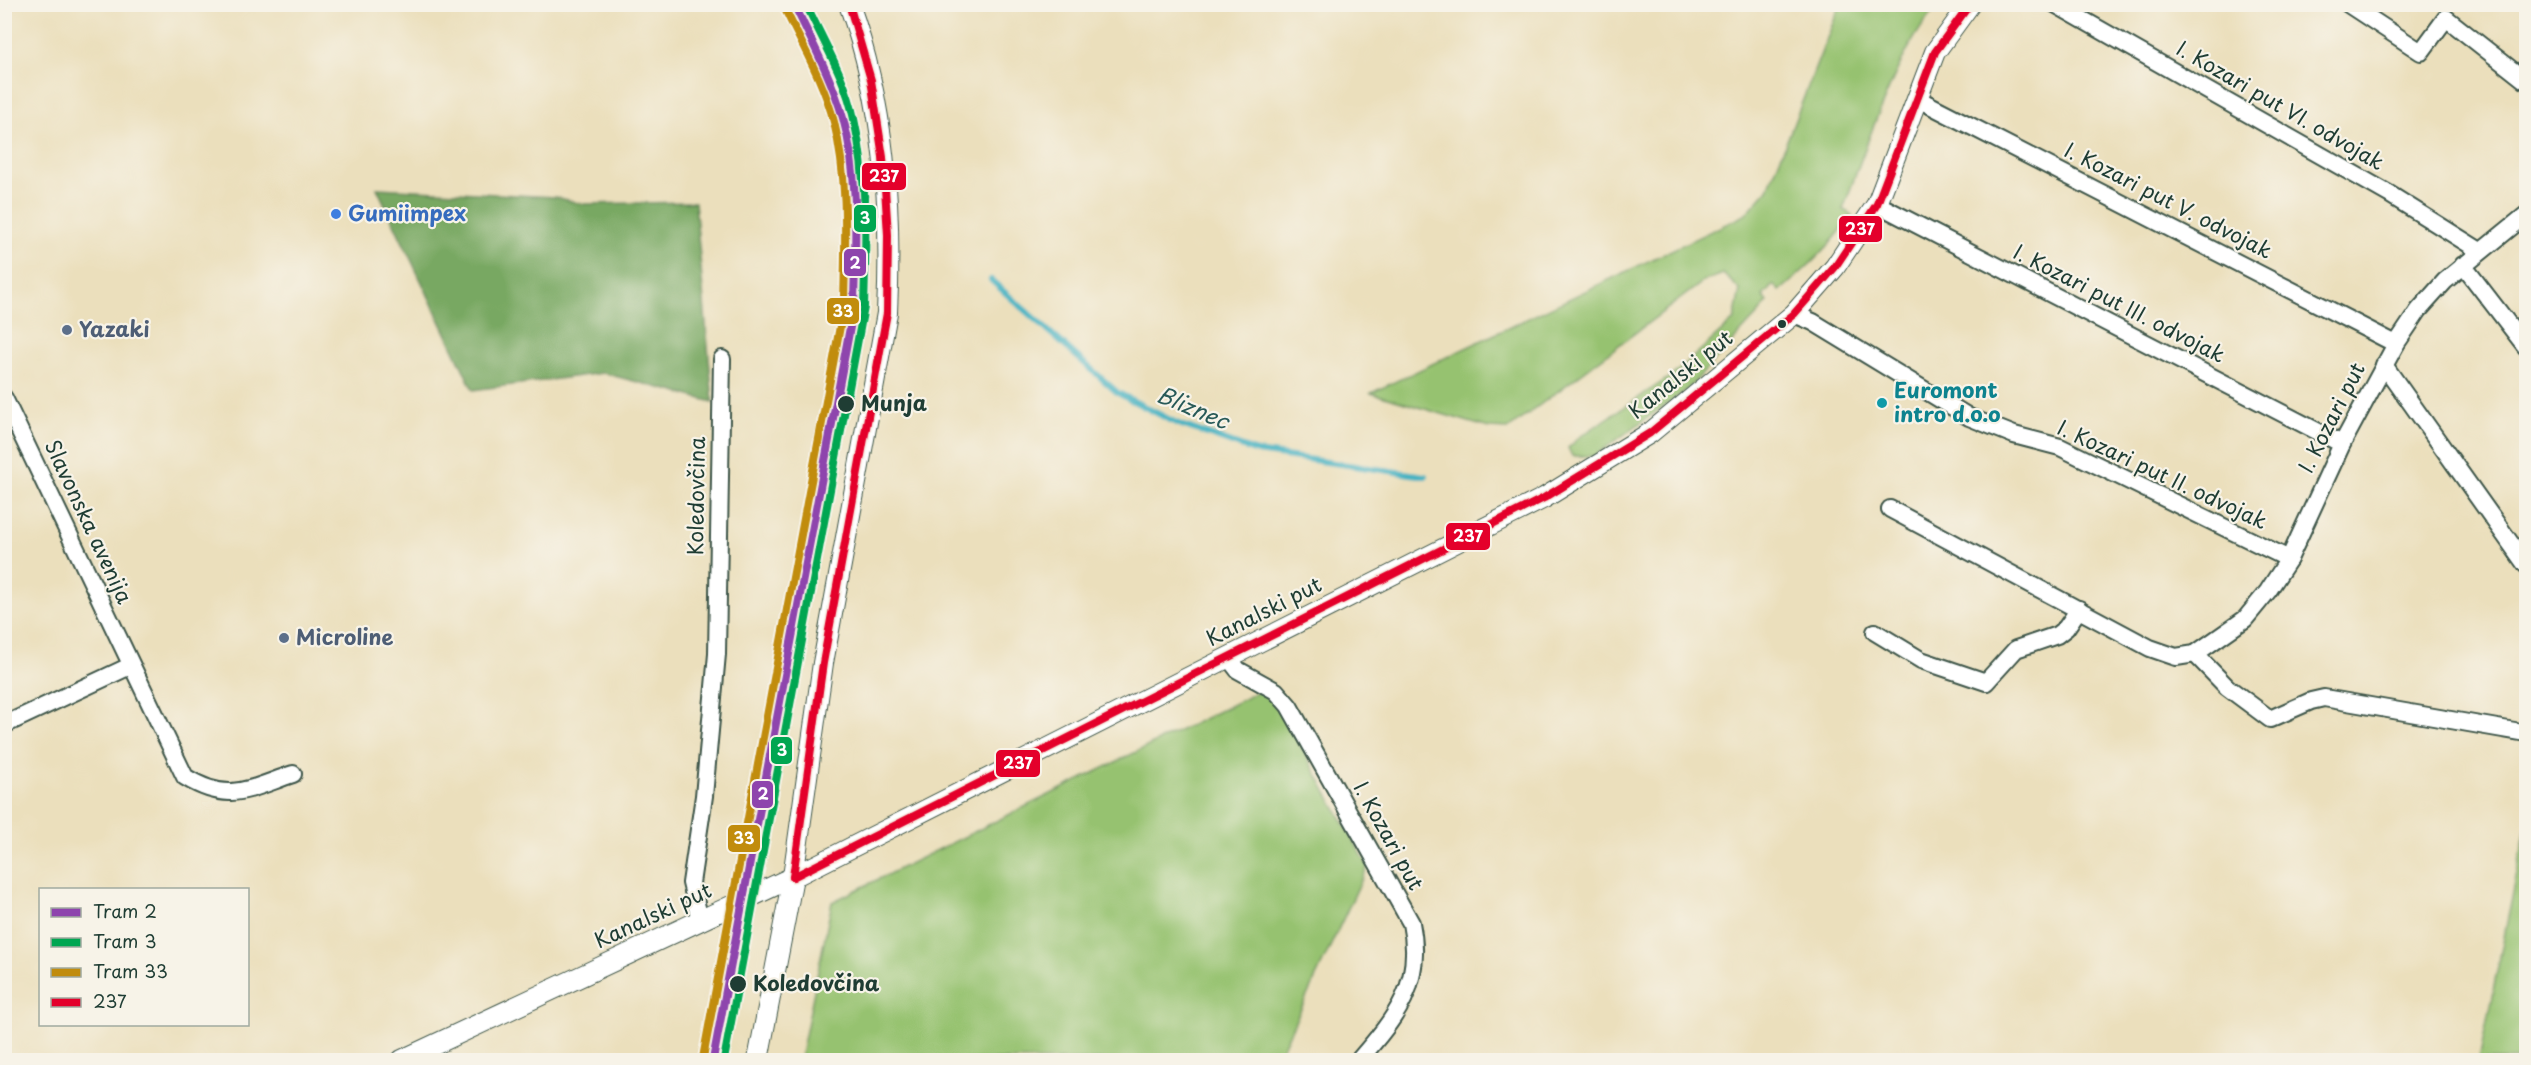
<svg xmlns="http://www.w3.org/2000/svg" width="2531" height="1065" font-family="'Playpen Sans',sans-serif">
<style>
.green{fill:#96c270;stroke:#5a8052;stroke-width:1.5}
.forest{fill:#78a862;stroke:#4c724b;stroke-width:1.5}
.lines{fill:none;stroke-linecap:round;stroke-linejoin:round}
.stream{stroke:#45b2c2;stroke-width:6}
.minor-casing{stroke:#3e5548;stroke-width:20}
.tertiary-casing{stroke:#3e5548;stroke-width:22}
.minor{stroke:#fff;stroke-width:16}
.tertiary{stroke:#fff;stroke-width:20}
.bus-1-casing{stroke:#f7f3e8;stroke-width:12}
.bus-1{stroke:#e4002b;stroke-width:8}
.tram-1-casing{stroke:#f7f3e8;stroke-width:12}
.tram-2-casing{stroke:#f7f3e8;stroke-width:12}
.tram-3-casing{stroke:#f7f3e8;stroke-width:12}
.tram-1{stroke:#8e44ad;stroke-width:8}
.tram-2{stroke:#00a651;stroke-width:8}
.tram-3{stroke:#c18c0d;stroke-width:8}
.shop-dot{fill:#3f7fe0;stroke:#f7f3e8;stroke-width:2}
.bus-dot{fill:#1f3d34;stroke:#f7f3e8;stroke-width:2}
.service-dot{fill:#5c6f8a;stroke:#f7f3e8;stroke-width:2}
.culture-dot{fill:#0f9aa8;stroke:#f7f3e8;stroke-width:2}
.labels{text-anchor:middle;stroke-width:4.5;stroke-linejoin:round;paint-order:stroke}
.street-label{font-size:21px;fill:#1f3d34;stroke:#f7f3e8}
.shop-label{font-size:21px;font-weight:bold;fill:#366cbe;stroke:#f7f3e8;text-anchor:start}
.service-label{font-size:21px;font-weight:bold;fill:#4e5e75;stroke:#f7f3e8;text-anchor:start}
.culture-label{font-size:21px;font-weight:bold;fill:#0d838f;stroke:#f7f3e8;text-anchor:start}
.stop-label{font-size:21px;font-weight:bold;fill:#1f3d34;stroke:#f7f3e8;text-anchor:start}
.water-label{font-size:22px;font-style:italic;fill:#285a58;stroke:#f7f3e8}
.line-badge{stroke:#f7f3e8;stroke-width:2}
.badge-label{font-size:16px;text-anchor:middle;font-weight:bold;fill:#fff}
</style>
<rect width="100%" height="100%" fill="#f7f3e8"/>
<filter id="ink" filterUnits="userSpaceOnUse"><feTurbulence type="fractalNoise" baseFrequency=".0167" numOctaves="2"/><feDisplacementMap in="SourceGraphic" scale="12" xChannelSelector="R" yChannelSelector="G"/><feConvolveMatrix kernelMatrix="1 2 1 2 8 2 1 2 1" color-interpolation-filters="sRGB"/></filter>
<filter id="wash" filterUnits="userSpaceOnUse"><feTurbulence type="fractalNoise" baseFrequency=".008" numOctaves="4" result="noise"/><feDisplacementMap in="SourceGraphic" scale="24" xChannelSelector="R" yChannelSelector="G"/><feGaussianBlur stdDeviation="1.35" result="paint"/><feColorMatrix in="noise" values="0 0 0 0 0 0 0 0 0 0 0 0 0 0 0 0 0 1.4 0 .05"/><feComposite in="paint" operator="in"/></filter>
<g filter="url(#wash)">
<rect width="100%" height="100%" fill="#ebdfbc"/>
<!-- green -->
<g class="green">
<path d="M 1840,5 L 1939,5 C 1896,49 1866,149 1843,209 L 1852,215 C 1832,245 1808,267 1780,291 L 1773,285 L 1763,296 L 1768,302 L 1760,312 L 1688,389 L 1594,456 L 1572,456 L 1568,448 L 1581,436 L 1674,374 L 1734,320 L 1740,290 L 1723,274 L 1704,281 L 1508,429 L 1489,428 L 1371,393 L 1745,215 L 1768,189 Z"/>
<polygon points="1268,687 1368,866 1277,1060 800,1060 832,902"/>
<polygon points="2526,829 2526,1060 2479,1060"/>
</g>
<!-- forest -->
<polygon class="forest" points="377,188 556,197 582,204 695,202 713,402 603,373 473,390"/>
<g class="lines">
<!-- stream -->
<polyline class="stream" points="991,280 1118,393 1176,423 1257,452 1425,476"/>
</g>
</g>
<g filter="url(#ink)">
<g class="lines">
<!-- minor casing -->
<g class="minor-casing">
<g id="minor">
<polyline points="2055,4 2389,194 2480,251"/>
<polyline points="2348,4 2421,52 2446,18 2526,81"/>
<polyline points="1918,99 2396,344"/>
<polyline points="1877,204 2342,444"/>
<polyline points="2463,265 2526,347"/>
<polyline points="1794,314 1813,322 1969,417 2014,435 2060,447 2289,559"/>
<polyline points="2384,365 2526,565"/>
<path d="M 4,398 L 185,777 C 229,804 248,789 293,774"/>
<polyline points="1890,509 2150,648 2176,657 2195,654 2245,619 2268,591 2289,559 2342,444 2396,344 2419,310 2445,281 2526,215"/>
<polyline points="1875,632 1921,660 1986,682 2016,649 2057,635 2066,628 2079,609"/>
<polyline points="2195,654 2227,687 2270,719 2311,701 2324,698 2526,733"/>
<path d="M 1228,657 L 1238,670 L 1276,691 L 1289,706 L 1411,923 C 1424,984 1396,1017 1359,1060"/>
<polyline points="4,725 130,666"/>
<polyline points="700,920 691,883 704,796 717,654 722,359"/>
</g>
</g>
<!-- tertiary casing -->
<g class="tertiary-casing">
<g id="tertiary">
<polyline points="402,1060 793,877 1544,498 1650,433 1794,314 1835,267 1877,204 1935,52 1970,4"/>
<path d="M 758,1060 L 793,877 L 823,663 L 887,313 C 892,208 885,105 849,4"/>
</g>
</g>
<!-- minor -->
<use href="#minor" class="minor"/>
<!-- tertiary -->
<use href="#tertiary" class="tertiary"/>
<!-- bus-1 casing -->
<g class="bus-1-casing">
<g id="bus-1">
<polyline points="793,877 1544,498 1650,433 1794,314 1835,267 1877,204 1935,52 1970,4"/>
<polyline points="793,877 823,663 887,313 888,235 883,157 871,80 849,4"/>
</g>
</g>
<!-- bus-1 -->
<use href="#bus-1" class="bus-1"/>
<!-- tram-1 casing -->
<g class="tram-1-casing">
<path id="tram-1" d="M 713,1060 L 854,306 C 855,244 860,179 843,118 C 832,79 812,42 794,4"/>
</g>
<!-- tram-2 casing -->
<g class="tram-2-casing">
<path id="tram-2" d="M 724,1060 L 864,307 C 866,244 868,181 854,119 C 846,79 823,41 806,4"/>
</g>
<!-- tram-3 casing -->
<g class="tram-3-casing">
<path id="tram-3" d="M 703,1058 L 844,305 C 845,244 849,182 834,122 C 824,82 802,45 785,9"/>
</g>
<!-- tram-1 -->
<use href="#tram-1" class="tram-1"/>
<!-- tram-2 -->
<use href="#tram-2" class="tram-2"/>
<!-- tram-3 -->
<use href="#tram-3" class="tram-3"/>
</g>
</g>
<!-- markers -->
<circle class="shop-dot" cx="336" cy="214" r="6"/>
<g class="bus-dot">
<circle cx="1782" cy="324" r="5"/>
<circle cx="846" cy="404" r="9"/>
<circle cx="738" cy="984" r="9"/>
</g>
<g class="service-dot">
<circle cx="67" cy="330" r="6"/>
<circle cx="284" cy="638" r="6"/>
</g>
<circle class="culture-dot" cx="1882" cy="403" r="6"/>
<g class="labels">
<!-- street labels -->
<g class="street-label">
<text transform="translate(2280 106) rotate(30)" y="7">I. Kozari put VI. odvojak</text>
<text transform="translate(2168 201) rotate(27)" y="7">I. Kozari put V. odvojak</text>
<text transform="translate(2119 304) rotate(27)" y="7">I. Kozari put III. odvojak</text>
<text transform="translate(1681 375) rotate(-39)" y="7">Kanalski put</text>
<text transform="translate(2332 418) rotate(-63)" y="7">I. Kozari put</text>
<text transform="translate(2162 475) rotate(25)" y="7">I. Kozari put II. odvojak</text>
<text transform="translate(697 496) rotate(-89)" y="7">Koledovčina</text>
<text transform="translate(88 522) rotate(65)" y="7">Slavonska avenija</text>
<text transform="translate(1264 612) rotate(-27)" y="7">Kanalski put</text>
<text transform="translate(1388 836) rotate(61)" y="7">I. Kozari put</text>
<text transform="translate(653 916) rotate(-25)" y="7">Kanalski put</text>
</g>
<!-- shop labels -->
<g class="shop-label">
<text x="348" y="221">Gumiimpex</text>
</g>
<!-- service labels -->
<g class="service-label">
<text x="79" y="337">Yazaki</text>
<text x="296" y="645">Microline</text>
</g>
<!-- culture labels -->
<g class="culture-label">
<text x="1894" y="398">Euromont<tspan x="1894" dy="24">intro d.o.o</tspan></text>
</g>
<!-- stop labels -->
<g class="stop-label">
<text x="861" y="411">Munja</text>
<text x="753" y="991">Koledovčina</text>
</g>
<!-- water labels -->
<g class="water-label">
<text transform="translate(1193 408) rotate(23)" y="8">Bliznec</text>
</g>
</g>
<g class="line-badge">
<rect x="861" y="162" width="46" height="29" rx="6" fill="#e4002b"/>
<rect x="853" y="204" width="24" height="29" rx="6" fill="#00a651"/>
<rect x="1838" y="215" width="45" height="28" rx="6" fill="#e4002b"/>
<rect x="843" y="248" width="24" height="29" rx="6" fill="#8e44ad"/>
<rect x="826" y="297" width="34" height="28" rx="6" fill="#c18c0d"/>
<rect x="1445" y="522" width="46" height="29" rx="6" fill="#e4002b"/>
<rect x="770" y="736" width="23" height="29" rx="6" fill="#00a651"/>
<rect x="995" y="749" width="46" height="29" rx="6" fill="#e4002b"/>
<rect x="751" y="780" width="23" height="29" rx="6" fill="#8e44ad"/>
<rect x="727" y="824" width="34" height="29" rx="6" fill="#c18c0d"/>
</g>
<g class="badge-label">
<text x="884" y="182">237</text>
<text x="865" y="224">3</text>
<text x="1860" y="235">237</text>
<text x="855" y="269">2</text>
<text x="843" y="317">33</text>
<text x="1468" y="542">237</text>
<text x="782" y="756">3</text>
<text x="1018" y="769">237</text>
<text x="763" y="800">2</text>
<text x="744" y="844">33</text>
</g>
<!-- margin -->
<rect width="2531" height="1065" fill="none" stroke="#f7f3e8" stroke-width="24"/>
<!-- legend -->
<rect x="39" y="888" width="210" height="138" fill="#f7f3e8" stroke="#a1aaa0" stroke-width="1.5"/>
<rect x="51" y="908" width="30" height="9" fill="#8e44ad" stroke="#a1aaa0" stroke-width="1.5"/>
<text x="93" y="918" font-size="18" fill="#1f3d34">Tram 2</text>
<rect x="51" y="938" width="30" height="9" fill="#00a651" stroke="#a1aaa0" stroke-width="1.5"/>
<text x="93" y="948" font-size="18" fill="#1f3d34">Tram 3</text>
<rect x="51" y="968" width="30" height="9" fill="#c18c0d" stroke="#a1aaa0" stroke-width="1.5"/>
<text x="93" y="978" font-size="18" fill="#1f3d34">Tram 33</text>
<rect x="51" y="998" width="30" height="9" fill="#e4002b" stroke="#a1aaa0" stroke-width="1.5"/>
<text x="93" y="1008" font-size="18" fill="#1f3d34">237</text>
</svg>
